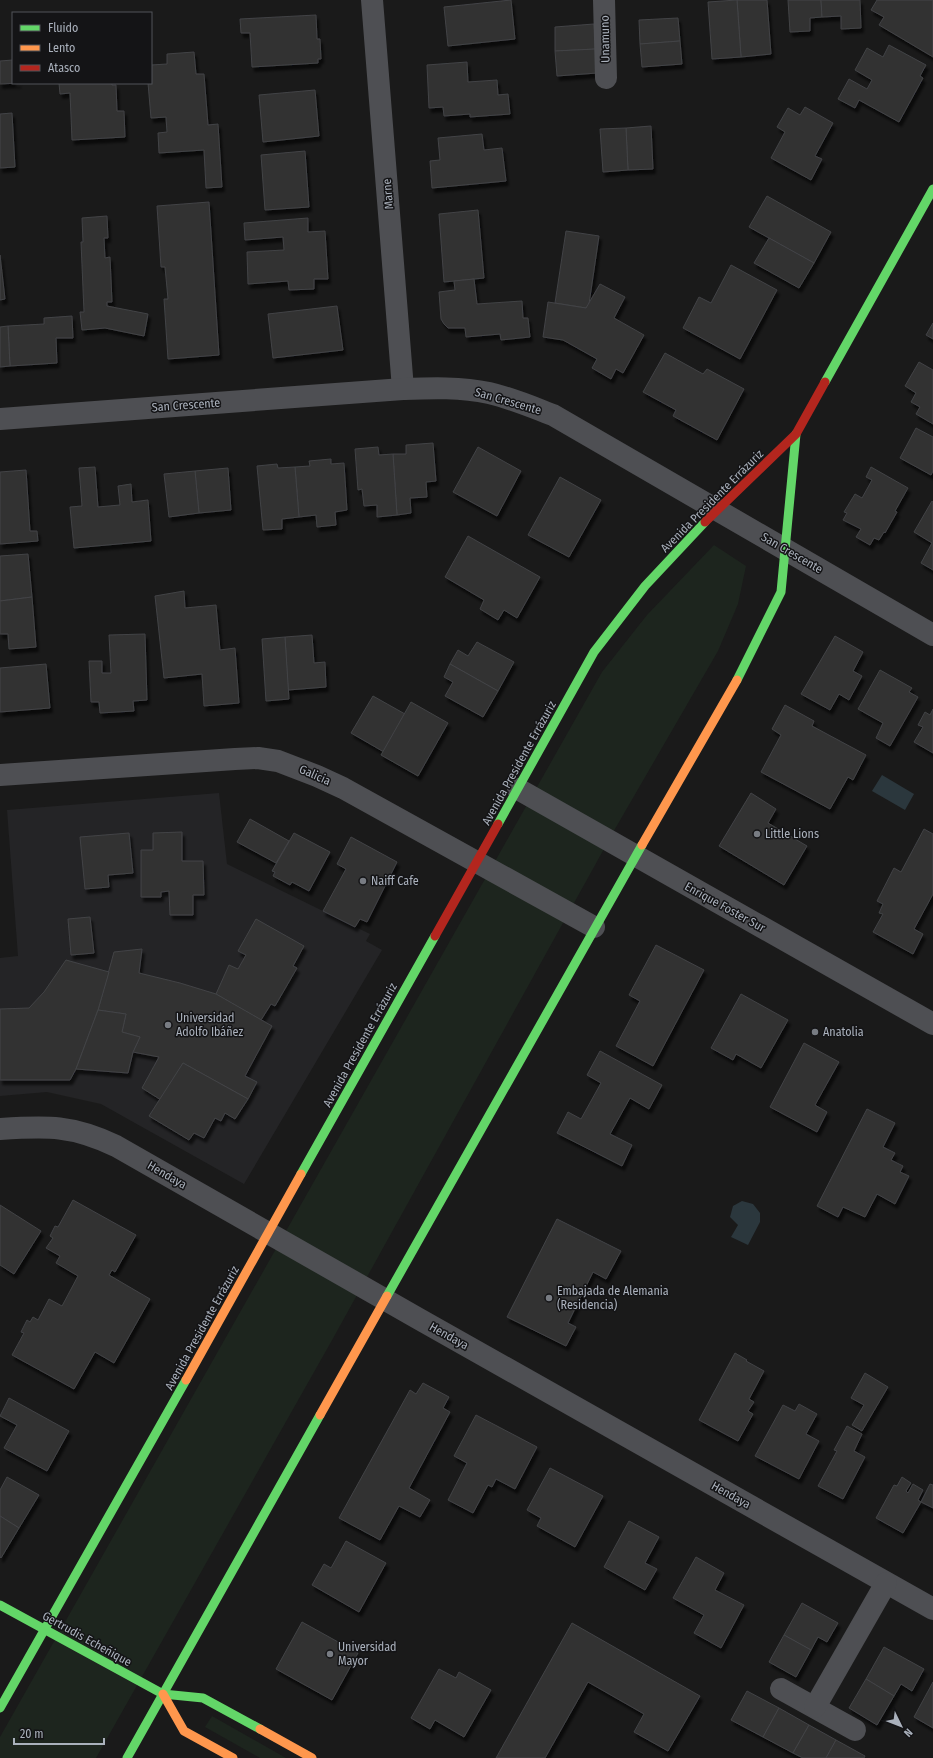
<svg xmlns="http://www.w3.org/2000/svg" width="933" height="1758" font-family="'Fira Sans Condensed',sans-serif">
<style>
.built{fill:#242426}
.green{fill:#1d251e}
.water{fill:#2b373d}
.building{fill:#323232;stroke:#424346;filter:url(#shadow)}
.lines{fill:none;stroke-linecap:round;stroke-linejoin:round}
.street{stroke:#4e4f53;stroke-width:22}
.fast{stroke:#63d668;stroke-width:9}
.slow{stroke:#ff974d;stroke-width:9}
.jam{stroke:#b3261e;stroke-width:9}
.poi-dot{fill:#787c83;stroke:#141416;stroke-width:1.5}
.labels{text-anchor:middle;stroke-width:3;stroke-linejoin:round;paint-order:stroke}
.street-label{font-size:12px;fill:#aab1bc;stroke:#141416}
.poi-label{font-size:12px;fill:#aab1bc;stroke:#141416;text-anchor:start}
</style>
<defs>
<filter id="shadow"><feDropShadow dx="2.5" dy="4.5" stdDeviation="1" flood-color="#0009"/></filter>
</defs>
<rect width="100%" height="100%" fill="#1a1a1a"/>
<!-- built -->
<polygon class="built" points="219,793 227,864 370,934 366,941 382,950 244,1184 101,1104 47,1092 0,1096 0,958 18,956 7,810"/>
<!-- green -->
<g class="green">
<polygon points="714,545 746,566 738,604 718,651 615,829 331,1342 96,1758 0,1758 0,1737 602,672 647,615"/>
<polygon points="212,1716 286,1758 260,1758 205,1727"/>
</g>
<!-- water -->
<g class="water">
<polygon points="882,775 914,794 905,810 872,791"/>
<polygon points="742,1201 753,1204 760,1213 760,1222 748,1245 731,1237 738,1225 730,1217 733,1206"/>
</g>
<!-- building -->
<g class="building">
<polygon points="511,0 515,39 448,46 444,7"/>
<polygon points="737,0 767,0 771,54 741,57"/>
<polygon points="737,0 741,57 712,59 708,2"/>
<polygon points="788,0 821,0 822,17 810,18 810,31 790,32"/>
<polygon points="821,0 860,0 861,28 841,29 841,16 822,17"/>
<polygon points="877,0 933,0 933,57 879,25 884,17 871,10"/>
<polygon points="316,15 317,39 320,39 321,59 318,59 318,63 252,67 250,33 241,33 240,19"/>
<polygon points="678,18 680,41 640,44 639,20"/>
<polygon points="594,24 596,49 555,51 555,27"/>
<polygon points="680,41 682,64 642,67 640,44"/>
<polygon points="889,45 926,65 920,76 923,78 899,122 859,100 855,108 838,99 849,79 867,89 872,80 855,70 867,48 883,57"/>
<polygon points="596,49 597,73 557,76 555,51"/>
<polygon points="194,52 196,74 204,74 208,125 218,124 222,187 206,188 204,150 159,153 158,133 167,132 166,117 151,118 148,83 151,83 151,65 167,64 167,54"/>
<polygon points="13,60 13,83 19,83 0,84 0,61"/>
<polygon points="467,62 468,82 497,80 498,95 508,94 510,114 470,117 470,114 444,116 443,107 429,108 427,65"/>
<polygon points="59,83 112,83 112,85 116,85 117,111 124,111 125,137 72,140 70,93 60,94"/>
<polygon points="315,90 319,136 263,142 259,95"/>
<polygon points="805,107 833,123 815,156 822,159 811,180 771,158 785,132 777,127 788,108 800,115"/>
<polygon points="12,113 15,167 0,168 0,114"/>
<polygon points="651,126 653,169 628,170 626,128"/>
<polygon points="626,128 628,170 603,172 600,129"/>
<polygon points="482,134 484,150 502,148 506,181 432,188 430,161 440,160 438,138"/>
<polygon points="305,151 309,207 265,210 261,155"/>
<polygon points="767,196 831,232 814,263 749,227"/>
<polygon points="209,202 219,355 168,359 164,299 168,299 165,267 161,267 157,206"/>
<polygon points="478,210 484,278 444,282 439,214"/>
<polygon points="107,216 108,238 104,238 105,258 110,257 112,302 107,302 107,306 148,314 144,336 105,328 82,330 80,312 84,312 81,242 83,242 82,218"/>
<polygon points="308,218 308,232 325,231 328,279 314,279 314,289 289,290 288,281 248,284 247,252 284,250 283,237 245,240 244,223"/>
<polygon points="566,231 599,236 589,304 586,308 555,303"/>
<polygon points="769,238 814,263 799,288 754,263"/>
<polygon points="0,255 5,299 0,300"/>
<polygon points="731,265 777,290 740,359 683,328 699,297 711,303"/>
<polygon points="474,279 477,304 522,301 523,318 528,318 530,337 501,340 500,334 466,337 465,328 448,328 444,324 441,319 439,292 455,290 454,281"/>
<polygon points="600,284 625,297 614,318 644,335 623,373 616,369 611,379 592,368 597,359 563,340 543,337 548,302 586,308"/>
<polygon points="337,306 343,350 273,358 268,314"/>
<polygon points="72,316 73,338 56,338 57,363 10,366 8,326 44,324 44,318"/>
<polygon points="933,323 933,339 926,335"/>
<polygon points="8,326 10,366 0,367 0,327"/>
<polygon points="665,353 703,374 707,369 744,389 717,440 673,416 676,410 643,392"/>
<polygon points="919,362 933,370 933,424 916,414 920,407 911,402 916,393 905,386"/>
<polygon points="916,428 933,437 933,471 931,475 900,458"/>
<polygon points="433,443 436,481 426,482 427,497 410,498 411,513 397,515 393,454 406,454 406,445"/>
<polygon points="378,447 379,455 393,454 397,515 377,517 377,505 364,506 362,489 358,490 355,449"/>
<polygon points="478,447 521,471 497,516 453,492"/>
<polygon points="331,459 331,464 344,463 347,510 335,512 336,525 317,527 316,515 299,517 295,467 310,466 309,461"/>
<polygon points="277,464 278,468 295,467 299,517 282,519 282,529 263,530 257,466"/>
<polygon points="95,467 98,507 120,505 118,486 131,484 132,502 148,500 151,541 74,548 70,507 82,506 79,468"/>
<polygon points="871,467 908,488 895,511 897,512 885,533 884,532 879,540 874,538 870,545 856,537 861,529 843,520 847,513 844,512 855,494 862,498 872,480 866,477"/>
<polygon points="228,468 231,510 199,513 195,471"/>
<polygon points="26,470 30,531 37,531 38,541 0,544 0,472"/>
<polygon points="195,471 199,513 169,517 164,474"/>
<polygon points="560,477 601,500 569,557 528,535"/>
<polygon points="932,501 933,502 933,570 921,563 932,543 914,532"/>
<polygon points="468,536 540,577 517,618 504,610 498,620 480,609 484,600 445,577"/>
<polygon points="28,554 32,597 0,601 0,556"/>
<polygon points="184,591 185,608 216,605 220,650 235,648 239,703 204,706 202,674 164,678 155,596"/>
<polygon points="32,597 36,647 9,649 8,634 0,634 0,601"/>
<polygon points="145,634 147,700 133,701 134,711 100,713 99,702 91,702 89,661 102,661 102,673 111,673 109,635"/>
<polygon points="312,635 314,663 325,662 326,687 288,690 285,637"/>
<polygon points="835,636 863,652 853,671 862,676 849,700 839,694 830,710 801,694"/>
<polygon points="285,637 289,699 266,701 262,639"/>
<polygon points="477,642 514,662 498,691 450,664 458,650 468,656"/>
<polygon points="46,664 50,708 0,712 0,668"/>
<polygon points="450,664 498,691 483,717 445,696 453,682 444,677"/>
<polygon points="880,670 912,688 909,692 918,697 890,746 876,738 883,723 858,709"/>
<polygon points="373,696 405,714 384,752 351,733"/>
<polygon points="411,702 448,723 418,776 381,755"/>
<polygon points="785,705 814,721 812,726 866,755 853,780 848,777 830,809 761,772 781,735 772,729"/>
<polygon points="933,709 933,753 914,742 923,727 918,725 925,712 930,715"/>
<polygon points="751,793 776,809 768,823 807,846 784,885 719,846"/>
<polygon points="250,819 289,841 276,863 237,842"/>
<polygon points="924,829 933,834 933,894 914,929 923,934 913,954 873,932 883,914 879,913 883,904 877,901 894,868 901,872"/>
<polygon points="182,832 182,861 203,861 204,895 193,895 193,915 170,915 169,891 161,892 161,897 141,897 141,850 153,850 153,833"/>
<polygon points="129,833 133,873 108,875 109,887 85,889 80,837"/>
<polygon points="294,833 330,852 309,891 292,882 290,885 273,876 275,872 272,871"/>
<polygon points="351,837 397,862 367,922 360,919 355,927 323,911 346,869 337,864"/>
<polygon points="90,917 94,953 71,955 68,919"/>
<polygon points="256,919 304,946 293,966 297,968 275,1006 271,1004 261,1020 216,994 229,965 238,969 246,955 238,951"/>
<polygon points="656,945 704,970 653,1066 616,1046 640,1001 629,995"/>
<polygon points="142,949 139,973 180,983 216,994 272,1026 245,1076 257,1082 248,1099 183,1063 161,1100 142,1088 159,1057 133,1052 140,1037 122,1032 126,1014 98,1010 114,952"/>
<polygon points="66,960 109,972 98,1010 76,1069 70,1080 0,1080 0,1009 29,1008 44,992"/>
<polygon points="741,994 788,1020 761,1068 736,1054 733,1060 711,1048"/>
<polygon points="98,1010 126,1014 122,1032 140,1037 133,1052 128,1073 76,1069"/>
<polygon points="804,1043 839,1062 815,1105 827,1112 817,1132 770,1107"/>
<polygon points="600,1051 662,1085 649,1109 630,1098 610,1134 632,1145 622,1166 557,1133 568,1112 581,1119 601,1083 587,1075"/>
<polygon points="183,1063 248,1099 235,1119 225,1113 221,1121 215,1118 204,1138 194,1133 189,1140 149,1116"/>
<polygon points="867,1109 895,1123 883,1147 895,1153 891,1160 903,1166 900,1172 909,1176 895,1204 877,1194 865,1217 843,1207 838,1217 817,1206"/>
<polygon points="73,1200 136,1235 115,1272 112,1270 109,1275 150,1299 114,1363 95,1352 74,1389 12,1355 24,1333 21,1332 27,1320 30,1322 33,1317 38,1320 49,1299 62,1306 78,1276 56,1263 60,1256 46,1248 53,1238 50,1236 55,1226 58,1227"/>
<polygon points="0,1205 41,1231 14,1274 0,1265"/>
<polygon points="557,1219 621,1251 606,1279 593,1272 568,1323 576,1327 566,1346 507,1317"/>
<polygon points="735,1353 747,1360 746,1361 764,1371 749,1399 754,1402 748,1411 753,1414 738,1441 699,1420"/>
<polygon points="865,1373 888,1387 862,1431 852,1425 864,1405 851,1398"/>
<polygon points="423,1383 449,1397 443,1408 450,1412 409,1488 430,1500 420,1517 399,1506 380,1540 339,1518 410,1390 416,1394"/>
<polygon points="9,1398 69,1431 47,1471 4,1448 17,1425 0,1416"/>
<polygon points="799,1404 817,1414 806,1434 819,1441 799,1479 755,1456 783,1405 795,1411"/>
<polygon points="476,1415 537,1447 515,1489 496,1479 492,1487 488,1485 473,1513 448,1500 467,1463 454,1456"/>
<polygon points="847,1426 862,1434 854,1451 865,1457 843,1499 818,1486 837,1451 834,1450"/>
<polygon points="550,1468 603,1496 575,1547 537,1526 541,1518 527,1510"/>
<polygon points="7,1477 39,1495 19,1528 0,1516 0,1490"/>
<polygon points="902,1477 911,1483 906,1491 908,1493 913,1484 923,1490 918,1500 921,1502 903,1533 876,1518 894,1485 897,1486"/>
<polygon points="930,1484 933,1485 933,1508 921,1502"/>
<polygon points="0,1516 19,1528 1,1558 0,1557"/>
<polygon points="629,1521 659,1537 645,1563 657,1569 645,1590 604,1567"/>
<polygon points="346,1541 386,1563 359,1612 312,1585 324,1564 331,1568"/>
<polygon points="696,1557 724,1573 715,1590 744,1605 721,1648 694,1633 704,1615 673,1598"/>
<polygon points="802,1603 838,1623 827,1642 818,1637 811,1650 784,1635"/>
<polygon points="302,1622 358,1653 332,1700 276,1669"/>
<polygon points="572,1623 700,1696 668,1751 634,1732 644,1714 588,1682 545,1758 496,1758"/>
<polygon points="784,1635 811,1650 796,1677 769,1662"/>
<polygon points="884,1647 924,1669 912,1691 901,1684 894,1696 866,1679"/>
<polygon points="439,1669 456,1678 459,1672 491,1690 464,1737 435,1720 430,1729 411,1718"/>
<polygon points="866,1679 894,1696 877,1725 849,1708"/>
<polygon points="933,1682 933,1728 914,1717"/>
<polygon points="747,1691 779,1708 763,1737 731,1720"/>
<polygon points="779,1708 809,1725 793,1753 763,1737"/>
<polygon points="809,1725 836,1740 826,1758 803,1758 793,1753"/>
<polygon points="836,1740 865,1756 864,1758 826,1758"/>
</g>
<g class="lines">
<!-- street -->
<g class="street">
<polyline points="372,0 403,389"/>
<polyline points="604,0 606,78"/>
<path d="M 0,419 L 403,389 C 432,388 461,387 489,393 C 511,398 532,407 553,415 L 933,635"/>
<polyline points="0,775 235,759 258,758 278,761 317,776 343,788 594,927"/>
<polyline points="518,789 933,1024"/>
<path d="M 0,1129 C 48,1126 72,1125 116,1146 L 419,1319 L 933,1609"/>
<polyline points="781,1689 855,1730"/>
<polyline points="815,1707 886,1583"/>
</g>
<!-- fast -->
<g class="fast">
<polyline points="825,382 933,189"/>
<polyline points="737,680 781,592 796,434"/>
<polyline points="498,824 594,652 645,586 705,522"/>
<polyline points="301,1174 435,936"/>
<polyline points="387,1296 642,845"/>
<polyline points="0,1605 163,1694 203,1698 260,1729"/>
<polyline points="0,1708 186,1380"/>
<polyline points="127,1758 320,1415"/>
</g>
<!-- slow -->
<g class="slow">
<polyline points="642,845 737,680"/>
<polyline points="186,1380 301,1174"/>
<polyline points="320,1415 387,1296"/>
<polyline points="163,1694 184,1731 233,1758"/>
<polyline points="260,1729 312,1758"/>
</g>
<!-- jam -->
<g class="jam">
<polyline points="705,522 796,434 825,382"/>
<polyline points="435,936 498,824"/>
</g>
</g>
<!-- markers -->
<g class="poi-dot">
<circle cx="757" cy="834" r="4"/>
<circle cx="363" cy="881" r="4"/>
<circle cx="168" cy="1025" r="4"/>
<circle cx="815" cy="1032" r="4"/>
<circle cx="549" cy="1298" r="4"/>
<circle cx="330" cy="1654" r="4"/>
</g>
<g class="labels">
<!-- street labels -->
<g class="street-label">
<text transform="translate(605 39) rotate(-91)" y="4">Unamuno</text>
<text transform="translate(388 194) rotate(-95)" y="4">Marne</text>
<text transform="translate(508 401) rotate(16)" y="4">San Crescente</text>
<text transform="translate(186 405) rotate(-4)" y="4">San Crescente</text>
<text transform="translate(712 501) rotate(-45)" y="4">Avenida Presidente Errázuriz</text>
<text transform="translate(792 553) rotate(30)" y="4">San Crescente</text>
<text transform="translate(519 763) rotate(-61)" y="4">Avenida Presidente Errázuriz</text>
<text transform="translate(315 775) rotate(24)" y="4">Galicia</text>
<text transform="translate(725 907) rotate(29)" y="4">Enrique Foster Sur</text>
<text transform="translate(360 1045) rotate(-61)" y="4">Avenida Presidente Errázuriz</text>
<text transform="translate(167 1175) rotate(30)" y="4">Hendaya</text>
<text transform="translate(202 1328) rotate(-61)" y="4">Avenida Presidente Errázuriz</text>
<text transform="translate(449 1336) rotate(29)" y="4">Hendaya</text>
<text transform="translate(731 1495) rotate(29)" y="4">Hendaya</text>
<text transform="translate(87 1639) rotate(29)" y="4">Gertrudis Echeñique</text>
</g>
<!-- poi labels -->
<g class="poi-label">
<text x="765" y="838">Little Lions</text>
<text x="371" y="885">Naiff Cafe</text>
<text x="176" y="1022">Universidad<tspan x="176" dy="14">Adolfo Ibáñez</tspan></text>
<text x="823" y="1036">Anatolia</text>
<text x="557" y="1295">Embajada de Alemania<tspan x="557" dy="14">(Residencia)</tspan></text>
<text x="338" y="1651">Universidad<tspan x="338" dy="14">Mayor</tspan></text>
</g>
</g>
<!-- legend -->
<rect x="12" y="12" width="140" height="72" fill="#141416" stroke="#505358"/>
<rect x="20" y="25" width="20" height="6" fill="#63d668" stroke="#505358"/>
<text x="48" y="32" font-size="12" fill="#aab1bc">Fluido</text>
<rect x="20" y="45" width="20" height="6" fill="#ff974d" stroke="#505358"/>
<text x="48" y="52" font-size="12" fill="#aab1bc">Lento</text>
<rect x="20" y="65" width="20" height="6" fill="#b3261e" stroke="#505358"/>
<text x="48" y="72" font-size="12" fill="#aab1bc">Atasco</text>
<!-- north arrow -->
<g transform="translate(901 1726) rotate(133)" stroke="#141416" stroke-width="3" paint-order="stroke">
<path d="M0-3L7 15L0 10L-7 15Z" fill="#aab1bc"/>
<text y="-6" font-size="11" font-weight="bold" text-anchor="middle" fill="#aab1bc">N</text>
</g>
<!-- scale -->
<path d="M14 1738v6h90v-6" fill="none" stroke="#aab1bc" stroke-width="2"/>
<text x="20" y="1738" font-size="12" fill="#aab1bc" stroke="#141416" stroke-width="3" paint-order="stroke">20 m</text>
</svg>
